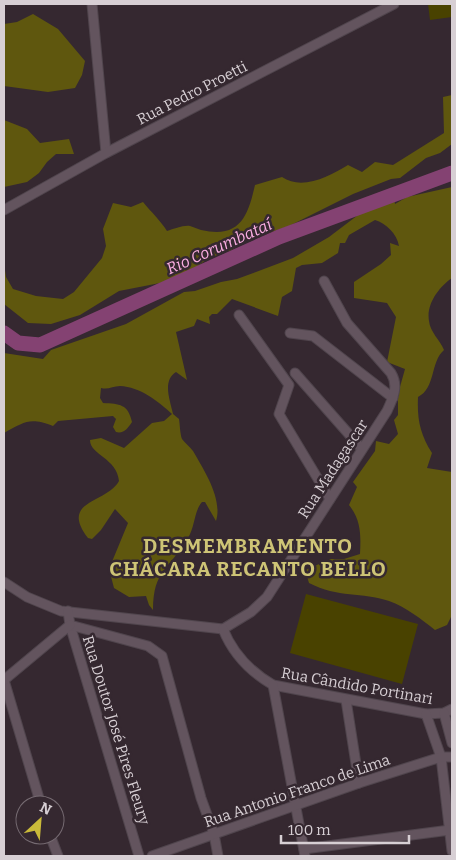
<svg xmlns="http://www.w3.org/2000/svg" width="456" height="860" font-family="Bitter,serif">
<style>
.green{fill:#494200}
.forest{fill:#5f570e}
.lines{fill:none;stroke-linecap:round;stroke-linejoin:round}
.river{stroke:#844272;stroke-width:15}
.minor-casing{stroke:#50454d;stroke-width:11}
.minor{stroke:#63545e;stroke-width:9}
.labels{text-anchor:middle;stroke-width:5;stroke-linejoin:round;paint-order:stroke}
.street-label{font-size:15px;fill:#d7cfd4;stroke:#352830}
.water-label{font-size:16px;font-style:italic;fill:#fbaee3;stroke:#352830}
.district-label{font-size:20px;font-weight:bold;letter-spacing:1px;fill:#cec476;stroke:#352830}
</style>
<rect width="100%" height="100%" fill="#352830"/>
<!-- green -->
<g class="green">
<polygon points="428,4 452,4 452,17 430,20"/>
<polygon points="306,594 418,624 402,684 290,653"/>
</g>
<!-- forest -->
<g class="forest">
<polygon points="33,14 58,29 85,61 82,75 75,88 48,92 4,86 4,24 17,22"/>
<path d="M 452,95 L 452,144 L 440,153 L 426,158 L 400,178 L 391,179 L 353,194 L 289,226 L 248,240 L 231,250 L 209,258 L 190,271 L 160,283 L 119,291 L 80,315 L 51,324 L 28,323 L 4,304 L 4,263 L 6,277 L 13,289 L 36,296 L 63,299 L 74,292 L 102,258 L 106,246 L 103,229 L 113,203 L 131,207 L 143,202 C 152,213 160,220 167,231 C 174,229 183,225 190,226 C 194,227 197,229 201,230 C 240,239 248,216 255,185 L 282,177 C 302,191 330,176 348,165 L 362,172 L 375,162 L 393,165 L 444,133 L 443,97 Z"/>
<polygon points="4,120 27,129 40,143 69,139 74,154 56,154 47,162 39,173 27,182 4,187"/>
<path d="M 452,187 L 452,278 C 439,287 426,304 429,321 C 430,332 440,340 444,350 C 430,362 436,388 418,397 C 417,419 420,434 432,453 L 427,468 L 452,472 L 452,615 L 447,625 L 435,630 C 421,619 406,607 389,601 C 362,592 338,598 309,583 L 305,570 L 331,559 L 344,559 L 360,554 C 361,535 361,520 349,505 L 357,487 L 353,482 L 375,451 L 376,441 L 389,444 L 398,434 L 394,420 L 398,415 L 398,394 L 405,369 L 387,362 L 396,317 L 387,303 L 354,298 L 354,282 L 381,264 L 391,255 L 390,243 L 399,246 C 397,234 386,223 375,220 L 349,235 L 345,243 L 340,243 L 338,253 L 322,263 L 302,265 L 296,268 L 292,291 L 282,297 L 278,316 L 232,299 L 217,314 L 212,314 L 209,317 L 210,324 L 197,319 L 194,326 L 176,332 L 187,380 L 176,372 C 162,381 170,400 173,414 L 179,419 C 180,425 180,434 182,439 C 185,443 190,447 193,451 C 204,470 223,499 216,521 L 205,502 L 202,502 C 194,511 195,527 188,538 C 170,569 153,569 153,610 L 149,605 L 146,596 L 129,597 L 114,588 L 109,569 L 128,523 L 115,509 L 101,530 L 92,539 L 88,538 C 59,500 106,504 119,481 C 117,458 90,455 90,440 L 101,438 L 124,448 L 152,423 L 164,421 L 172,414 C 158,401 140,387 120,386 C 113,386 108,390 101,388 L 100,398 L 103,403 C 120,404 128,404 132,422 C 128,428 124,434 116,432 L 113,427 L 116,419 L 113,416 L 58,421 L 53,426 C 29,417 25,422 4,433 L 4,353 L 43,359 L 51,350 L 126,324 L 184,292 L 195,291 L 221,282 L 237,279 L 293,258 L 329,237 L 362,212 L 394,198 L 395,204 L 407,197 Z"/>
</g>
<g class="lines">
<!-- river -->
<polyline class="river" points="4,333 18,343 40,345 279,237 452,173"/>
<!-- minor casing -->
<g class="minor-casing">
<g id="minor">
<polyline points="92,4 106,153"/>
<polyline points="4,210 106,153 394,4"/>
<polyline points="239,315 289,385 279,414 330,499"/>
<polyline points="290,333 313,336 393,398"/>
<polyline points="295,373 362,449"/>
<path d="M 4,582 L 27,597 L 61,611 L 223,629 L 251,612 L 267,597 L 387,411 C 393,398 399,386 391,373 L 347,323 L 324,281"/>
<polyline points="68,611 70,625 139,856"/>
<polyline points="70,625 148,646 162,656 201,798 214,834 218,856"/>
<path d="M 223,629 C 233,654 249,671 273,685 L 426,714 L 444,713 L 452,709"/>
<polyline points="4,680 41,805"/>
<polyline points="4,680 70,625"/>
<polyline points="273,685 305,856"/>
<polyline points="346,700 359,783"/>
<polyline points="444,713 452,743"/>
<polyline points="426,714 441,757 452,851"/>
<polyline points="50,835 58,856"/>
<polyline points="304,849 450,830"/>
<polyline points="152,856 359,783 441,757 452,757"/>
</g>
</g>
<!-- minor -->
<use href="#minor" class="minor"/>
</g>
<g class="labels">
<!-- street labels -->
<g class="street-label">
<text transform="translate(192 93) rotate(-27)" y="5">Rua Pedro Proetti</text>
<text transform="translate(333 469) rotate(-57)" y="5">Rua Madagascar</text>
<text transform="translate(357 686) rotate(10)" y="5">Rua Cândido Portinari</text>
<text transform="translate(116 730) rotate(73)" y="5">Rua Doutor José Pires Fleury</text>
<text transform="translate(297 791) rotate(-19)" y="5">Rua Antonio Franco de Lima</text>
</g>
<!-- water labels -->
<g class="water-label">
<text transform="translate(219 246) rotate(-24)" y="6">Rio Corumbataí</text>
</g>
<!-- district labels -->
<g class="district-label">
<text x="248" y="553">DESMEMBRAMENTO<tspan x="248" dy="23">CHÁCARA RECANTO BELLO</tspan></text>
</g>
</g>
<!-- border -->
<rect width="456" height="860" fill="none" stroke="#d7cfd4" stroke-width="10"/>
<!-- north arrow -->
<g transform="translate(40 820) rotate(26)"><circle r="24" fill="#352830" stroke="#766b72"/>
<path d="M0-4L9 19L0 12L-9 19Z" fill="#caba3a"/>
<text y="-8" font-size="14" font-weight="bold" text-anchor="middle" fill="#d7cfd4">N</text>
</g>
<!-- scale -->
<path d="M281 835v8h128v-8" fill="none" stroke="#d7cfd4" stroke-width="2.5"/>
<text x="288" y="835" font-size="15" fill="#d7cfd4" stroke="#352830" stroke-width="4" paint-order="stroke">100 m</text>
</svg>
